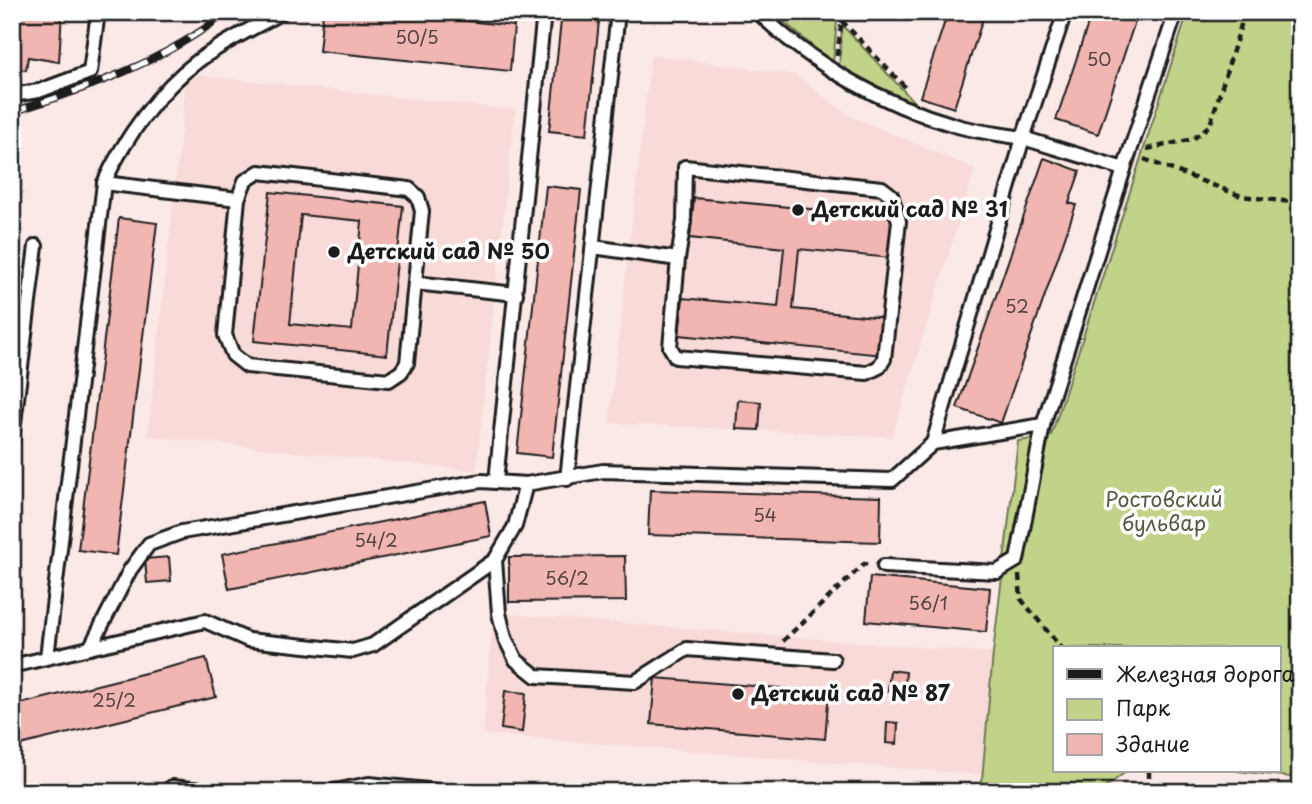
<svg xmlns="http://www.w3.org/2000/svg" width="1312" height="804" font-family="'Playpen Sans',sans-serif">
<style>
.built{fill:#f8dad8}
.green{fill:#c0d388;stroke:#6e7852;stroke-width:2}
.building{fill:#f2b6b2;stroke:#1c1c1c;stroke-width:2;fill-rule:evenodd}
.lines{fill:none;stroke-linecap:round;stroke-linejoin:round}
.lane-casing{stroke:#1c1c1c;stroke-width:18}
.path{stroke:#1c1c1c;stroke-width:4.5;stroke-dasharray:7 5;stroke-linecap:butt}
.lane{stroke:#fff;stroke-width:12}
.rail-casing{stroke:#1c1c1c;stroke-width:8}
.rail{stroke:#fff;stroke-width:5;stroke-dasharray:16;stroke-linecap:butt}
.poi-dot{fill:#1c1c1c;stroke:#fff;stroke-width:2.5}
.labels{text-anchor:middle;stroke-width:7;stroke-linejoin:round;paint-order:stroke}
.number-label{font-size:18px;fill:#524242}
.poi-label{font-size:21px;font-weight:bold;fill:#1c1c1c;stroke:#fff;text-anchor:start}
.park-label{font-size:21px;fill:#555c42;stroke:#fff}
</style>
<rect width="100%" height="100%" fill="#fbe9e8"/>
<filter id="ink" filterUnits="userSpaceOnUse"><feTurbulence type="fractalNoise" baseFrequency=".0143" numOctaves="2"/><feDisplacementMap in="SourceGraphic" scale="14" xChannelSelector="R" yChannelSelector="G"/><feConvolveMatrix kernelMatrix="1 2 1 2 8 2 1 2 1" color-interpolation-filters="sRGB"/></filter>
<g filter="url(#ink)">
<!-- built -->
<g class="built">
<polygon points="651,55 796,75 848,115 975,169 892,437 609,423"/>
<polygon points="187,74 515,110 476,471 148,436"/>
<polygon points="493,613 993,653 983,775 483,734"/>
</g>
<!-- green -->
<g class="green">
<polygon points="772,12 809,12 837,21 833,63"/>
<polygon points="1188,12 1300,12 1300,778 1237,771 1279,771 1279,648 1055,648 1055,771 1127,771 1099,792 981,792 993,653 1018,441 1051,436"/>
<polygon points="842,25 916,104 839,68"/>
</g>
<!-- building -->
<g class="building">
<polygon points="12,12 62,12 59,62 28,57 26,70 12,68"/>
<polygon points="323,12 382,12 514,26 510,71 319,51"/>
<polygon points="562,12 600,12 587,135 549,131"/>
<polygon points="948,12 985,12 954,108 920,97"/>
<polygon points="1092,12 1138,12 1098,134 1056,120"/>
<polygon points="1044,158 1080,171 1069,203 1076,205 1001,423 957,408"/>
<polygon points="546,186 581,190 552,457 517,453"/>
<path d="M 270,192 L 403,206 L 387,355 L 254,341 ZM 301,215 L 362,221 L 352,330 L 290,324 Z"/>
<polygon points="694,198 895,217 891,258 799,249 793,309 886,318 883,355 679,335 683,298 778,307 784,248 690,238"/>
<polygon points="119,218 157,223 116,555 78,550"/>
<polygon points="738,400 761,402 759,430 736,429"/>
<polygon points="650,490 881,497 880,542 648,535"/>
<polygon points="485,501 491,536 229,589 222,554"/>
<polygon points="625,556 626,601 509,602 509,557"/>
<polygon points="169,557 171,581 147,583 145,559"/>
<polygon points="870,577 990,588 986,632 866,621"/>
<polygon points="206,658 216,697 12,747 12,706"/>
<polygon points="890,670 906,672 904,693 888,691"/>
<polygon points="655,678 829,692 825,739 651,724"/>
<polygon points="505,691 526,693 522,732 501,729"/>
<polygon points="887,722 898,723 897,744 886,743"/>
</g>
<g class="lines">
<!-- lane casing -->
<g class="lane-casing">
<g id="lane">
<polyline points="519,12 543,15"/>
<path d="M 758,12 C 811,64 882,104 954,125 C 976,132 1000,134 1023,138 L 1065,12"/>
<polyline points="12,95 39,91 90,72 98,12"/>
<polyline points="104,183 238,199 245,181 259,172 409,189 418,197 422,211 407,363 401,372 389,380 247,366 233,355 225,335 238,199"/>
<polyline points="593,247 678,259 670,347 676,357 867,373 879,367 884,359 899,221 891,195 882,188 685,167 684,221 678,259"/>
<polyline points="415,283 516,294"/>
<polyline points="12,439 36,246"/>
<polyline points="933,443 1023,138 1124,169 1176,12"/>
<polyline points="567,479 618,12"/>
<polyline points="496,481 544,12"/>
<polyline points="526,484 515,526 495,560 499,613 505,638 516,660 536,676 635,682 687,649 833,660"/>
<polyline points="884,566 997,572 1017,560 1043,425 1124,169"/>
<polyline points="90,648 130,570 149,544 182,532 481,481 526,484 603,471 892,480 933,443 1043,425"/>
<path d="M 47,657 L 104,183 C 124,139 159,90 198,61 C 223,42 254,28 282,12"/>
<polyline points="12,666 205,621 248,640 353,651 373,645 495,560"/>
<polyline points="165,792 172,787 222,792"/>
<polyline points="330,792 369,784 447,792"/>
</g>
</g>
<!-- path -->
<g class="path">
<polyline points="820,12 840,19 907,89"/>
<polyline points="837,56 843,12"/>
<polyline points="1147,149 1193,139 1210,125 1245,12"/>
<polyline points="1144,159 1241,196 1300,203"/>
<polyline points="1019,575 1021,599 1061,648"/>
<polyline points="783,641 864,564 870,565"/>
<polyline points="1149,771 1149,792"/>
</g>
<!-- lane -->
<use href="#lane" class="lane"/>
<!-- rail casing -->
<g class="rail-casing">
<path id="rail" d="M 12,112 C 86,89 166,61 227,12"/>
</g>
<!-- rail -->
<use href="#rail" class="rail"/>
</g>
</g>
<!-- markers -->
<g class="poi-dot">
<circle cx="798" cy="210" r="7"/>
<circle cx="334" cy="252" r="7"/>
<circle cx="738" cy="694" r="7"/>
</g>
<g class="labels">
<!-- number labels -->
<g class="number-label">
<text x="417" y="44">50/5</text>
<text x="1099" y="66">50</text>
<text x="1017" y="313">52</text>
<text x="765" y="522">54</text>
<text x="376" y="547">54/2</text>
<text x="567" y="585">56/2</text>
<text x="928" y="610">56/1</text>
<text x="114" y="707">25/2</text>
</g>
<!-- poi labels -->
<g class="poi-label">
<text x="812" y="217">Детский сад № 31</text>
<text x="348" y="259">Детский сад № 50</text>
<text x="752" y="701">Детский сад № 87</text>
</g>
<!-- park labels -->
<g class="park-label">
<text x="1164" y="507">Ростовский<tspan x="1164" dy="24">бульвар</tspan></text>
</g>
</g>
<!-- margin -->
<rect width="1312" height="804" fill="none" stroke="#fff" stroke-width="42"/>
<rect x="21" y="21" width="1270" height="762" fill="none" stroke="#1c1c1c" stroke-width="2.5" filter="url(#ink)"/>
<!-- legend -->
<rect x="1053" y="646" width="228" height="126" fill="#ffffff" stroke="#a4a4a4" stroke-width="2"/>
<rect x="1067" y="669" width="35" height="10" fill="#1c1c1c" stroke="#a4a4a4" stroke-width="2"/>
<text x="1116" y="682" font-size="21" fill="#1c1c1c">Железная дорога</text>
<rect x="1067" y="699" width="35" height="21" fill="#c0d388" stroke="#a4a4a4" stroke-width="2"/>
<text x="1116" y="716" font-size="21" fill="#1c1c1c">Парк</text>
<rect x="1067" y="734" width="35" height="21" fill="#f2b6b2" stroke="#a4a4a4" stroke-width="2"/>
<text x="1116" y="752" font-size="21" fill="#1c1c1c">Здание</text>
</svg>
